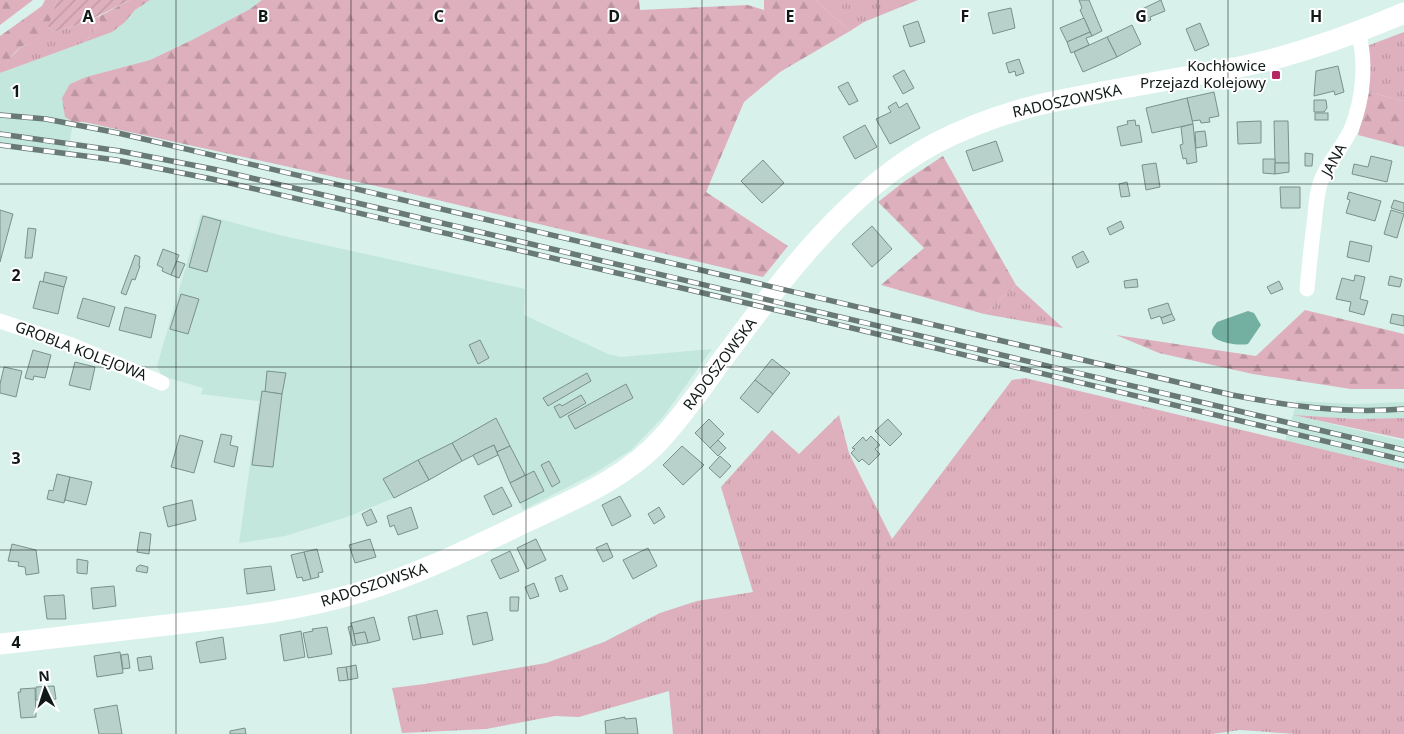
<svg xmlns="http://www.w3.org/2000/svg" width="1404" height="734" font-family="'Noto Sans',sans-serif">
<style>
.built{fill:#c3e6dd}
.grass{fill:url(#grass-tufts)}
.forest{fill:url(#forest-firs)}
.garden{fill:url(#garden-furrows)}
.water{fill:#73b0a2}
.building{fill:#b8d1ca;stroke:#79918a}
.lines{fill:none;stroke-linecap:round;stroke-linejoin:round}
.street{stroke:#fff;stroke-width:15}
.secondary{stroke:#fff;stroke-width:21}
.rail-casing{stroke:#697975;stroke-width:5.5}
.rail{stroke:#fff;stroke-width:4;stroke-dasharray:11;stroke-linecap:butt}
.grid{fill:none;stroke:#101917;stroke-width:1;stroke-opacity:0.55}
.poi-dot{fill:#b32865;stroke:#fff;stroke-width:2}
.labels{text-anchor:middle;stroke-width:4;stroke-linejoin:round;paint-order:stroke}
.poi-label{font-size:15px;fill:#101917;stroke:#fff;text-anchor:end}
.street-label{font-size:15px;fill:#101917;stroke:#fff}
.grid-label{font-size:16px;text-anchor:middle;font-weight:bold;fill:#101917;stroke:#fff;stroke-width:4;stroke-linejoin:round;paint-order:stroke}
</style>
<defs>
<pattern id="grass-tufts" width="24" height="20" patternUnits="userSpaceOnUse" patternTransform="scale(1.25)"><rect width="24" height="20" fill="#deafbd"/><path d="M3 7l-1-3M5 7V3M7 7l1-3M15 17l-1-3M17 17v-4M19 17l1-3" fill="none" stroke="#bd96a2"/></pattern>
<pattern id="forest-firs" width="22" height="20" patternUnits="userSpaceOnUse" patternTransform="scale(1.25)"><rect width="22" height="20" fill="#deafbd"/><path d="M5 1l3.5 6h-7zM16 11l3.5 6h-7z" fill="#bd96a2"/></pattern>
<pattern id="garden-furrows" width="10" height="10" patternUnits="userSpaceOnUse" patternTransform="scale(1.25)"><rect width="10" height="10" fill="#deafbd"/><path d="M-1 1l2-2M0 10L10 0M9 11l2-2" fill="none" stroke="#bd96a2"/></pattern>
</defs>
<rect width="100%" height="100%" fill="#d8f2eb"/>
<!-- built -->
<g class="built">
<polygon points="150,0 262,0 250,9 192,40 150,60 86,77 70,84 65,117 73,122 67,157 0,148 0,73 112,32 124,23 135,10"/>
<polygon points="201,214 279,235 525,289 524,315 608,354 621,357 712,349 663,417 631,450 595,473 523,510 499,455 478,465 473,456 394,498 347,517 285,536 239,543 259,401 201,394 203,388 162,376 157,366"/>
<polygon points="1296,401 1355,404 1404,402 1404,418 1355,419 1297,416 1404,441 1404,469 1285,441 1293,415"/>
</g>
<!-- grass -->
<g class="grass">
<polygon points="815,0 918,0 864,22 850,31"/>
<polygon points="100,16 99,24 85,42 0,73 11,57 20,48 42,37 48,27 54,32 86,22"/>
<polygon points="1404,32 1404,101 1369,92 1367,46"/>
<polygon points="1016,285 1063,328 984,314"/>
<polygon points="1025,378 1404,469 1404,734 1296,734 1240,730 1212,734 673,734 669,691 579,717 555,716 486,729 402,733 392,688 425,684 546,663 604,642 660,613 697,601 753,592 721,487 772,430 799,454 839,415 849,453 892,539 1012,380"/>
<polygon points="1293,415 1355,419 1404,418 1404,439"/>
</g>
<!-- forest -->
<g class="forest">
<polygon points="0,0 33,0 0,25"/>
<path d="M 45,0 L 57,0 C 53,11 50,29 42,37 C 36,42 26,44 20,48 C 11,54 7,65 0,73 L 0,36 L 42,6 Z"/>
<polygon points="130,0 150,0 135,10 124,23 112,32 85,42 99,24 100,16"/>
<polygon points="262,0 639,0 640,10 748,5 764,10 764,0 815,0 850,31 780,72 744,102 706,192 788,246 763,277 408,193 84,122 73,122 65,117 62,98 70,84 86,77 150,60 192,40 250,9"/>
<polygon points="1369,92 1404,101 1404,147 1358,135"/>
<polygon points="943,156 1016,285 984,314 881,285 924,248 878,202 905,181"/>
<polygon points="1305,310 1404,334 1404,389 1351,389 1253,374 1159,353 1116,335 1256,356"/>
</g>
<!-- garden -->
<polygon class="garden" points="57,0 130,0 86,22 54,32 48,27"/>
<!-- water -->
<path class="water" d="M 1248,311 L 1254,313 L 1261,325 L 1248,344 C 1240,346 1215,343 1212,334 C 1211,329 1215,325 1217,322 Z"/>
<!-- building -->
<g class="building">
<polygon points="1079,0 1089,0 1102,31 1092,36 1080,10 1082,8"/>
<polygon points="1161,0 1165,11 1150,17 1151,20 1146,22 1140,10"/>
<polygon points="1011,8 1015,28 993,34 988,13"/>
<polygon points="1084,18 1090,32 1067,42 1060,28"/>
<polygon points="918,21 925,42 910,47 903,26"/>
<polygon points="1200,23 1209,45 1195,51 1186,29"/>
<polygon points="1132,25 1141,44 1117,57 1107,37"/>
<polygon points="1090,32 1092,36 1086,38 1089,45 1071,53 1067,42"/>
<polygon points="1107,37 1117,57 1083,72 1074,52"/>
<polygon points="1019,59 1024,73 1016,76 1015,71 1009,73 1006,63"/>
<polygon points="1338,66 1344,92 1335,95 1334,91 1314,96 1316,71"/>
<polygon points="904,70 914,88 903,94 893,76"/>
<polygon points="848,82 858,101 849,105 838,87"/>
<polygon points="1214,92 1219,116 1209,118 1210,122 1201,123 1200,120 1192,121 1187,98"/>
<polygon points="1187,98 1193,124 1152,133 1146,108"/>
<polygon points="1314,100 1326,100 1327,108 1324,112 1314,112"/>
<polygon points="896,102 899,108 907,103 920,128 890,144 876,119 891,112 888,107"/>
<rect x="1315" y="113" width="13" height="7"/>
<polygon points="1135,120 1136,126 1139,125 1142,142 1121,146 1117,127 1128,124 1127,121"/>
<polygon points="1261,121 1261,143 1238,144 1237,122"/>
<polygon points="1274,121 1288,121 1289,163 1275,163"/>
<polygon points="1193,124 1197,162 1187,164 1186,158 1183,159 1180,145 1183,144 1181,127"/>
<polygon points="865,125 877,147 855,159 843,137"/>
<polygon points="1205,131 1207,146 1196,148 1195,132"/>
<polygon points="996,141 1003,161 973,171 966,151"/>
<polygon points="1305,153 1313,154 1312,166 1305,166"/>
<polygon points="1371,156 1392,161 1387,182 1352,174 1354,164 1368,167"/>
<polygon points="1263,159 1275,159 1275,174 1263,173"/>
<polygon points="763,160 784,183 762,203 741,181"/>
<polygon points="1156,163 1160,187 1146,190 1142,165"/>
<polygon points="1275,163 1289,163 1289,172 1275,174"/>
<polygon points="1127,182 1130,196 1121,197 1119,184"/>
<polygon points="1280,187 1300,187 1300,208 1281,208"/>
<polygon points="1349,192 1381,201 1375,221 1346,213 1350,200 1347,199"/>
<polygon points="1394,200 1404,203 1404,212 1391,208"/>
<polygon points="0,210 13,214 0,262"/>
<polygon points="1391,210 1404,214 1397,238 1384,234"/>
<polygon points="203,216 221,221 207,272 189,267"/>
<polygon points="1121,221 1124,228 1110,235 1107,228"/>
<polygon points="872,226 892,249 872,267 852,244"/>
<polygon points="28,228 36,229 32,258 25,258"/>
<polygon points="1350,241 1372,246 1369,262 1347,257"/>
<polygon points="163,249 179,255 171,275 162,271 163,268 157,265"/>
<polygon points="1083,251 1089,262 1077,268 1072,257"/>
<polygon points="135,255 140,257 139,266 140,266 135,280 132,279 126,295 121,293"/>
<polygon points="177,261 185,264 179,278 171,275"/>
<polygon points="45,272 67,277 64,287 43,282"/>
<polygon points="1355,275 1365,277 1360,299 1368,301 1364,315 1349,311 1351,302 1336,299 1342,278 1354,281"/>
<polygon points="1390,276 1402,279 1400,287 1388,285"/>
<polygon points="1137,279 1138,287 1125,288 1124,281"/>
<polygon points="40,281 64,287 58,314 33,308"/>
<polygon points="1279,281 1283,289 1271,294 1267,287"/>
<polygon points="181,294 199,299 188,334 170,329"/>
<polygon points="83,298 115,307 109,327 77,318"/>
<polygon points="1168,303 1172,314 1161,318 1160,316 1151,319 1148,309"/>
<polygon points="125,307 156,315 151,338 119,330"/>
<polygon points="1172,314 1175,320 1163,324 1161,318"/>
<polygon points="1392,314 1404,316 1404,326 1390,323"/>
<polygon points="480,340 489,358 478,364 469,345"/>
<polygon points="33,350 51,355 45,378 34,376 33,380 25,378"/>
<polygon points="772,359 790,373 773,394 755,380"/>
<polygon points="75,362 95,367 90,390 69,385"/>
<polygon points="4,367 22,371 16,397 0,393 0,384"/>
<polygon points="267,371 286,373 282,394 265,392"/>
<polygon points="587,373 591,381 548,406 543,398"/>
<polygon points="755,380 773,394 758,413 740,398"/>
<polygon points="626,384 633,398 575,429 568,416"/>
<polygon points="262,391 282,394 273,467 252,465"/>
<polygon points="581,395 586,403 560,418 554,407 560,404 562,406"/>
<polygon points="496,418 510,446 497,452 494,445 462,461 452,443"/>
<polygon points="709,419 724,434 710,448 695,433"/>
<polygon points="888,419 902,434 890,446 875,431"/>
<polygon points="221,434 232,436 230,445 238,447 234,467 214,462"/>
<polygon points="180,435 203,441 194,473 171,467"/>
<polygon points="871,436 880,445 875,449 880,454 869,465 862,459 859,462 851,453 855,449 852,448 863,437 866,441"/>
<polygon points="718,440 726,448 718,456 710,448"/>
<polygon points="452,443 462,461 429,480 418,460"/>
<polygon points="494,445 498,455 478,465 473,455"/>
<polygon points="510,446 525,475 510,483 497,452"/>
<polygon points="682,446 704,465 683,485 663,465"/>
<polygon points="720,456 731,466 720,478 709,468"/>
<polygon points="418,460 429,480 394,498 383,479"/>
<polygon points="549,461 560,482 552,487 541,465"/>
<polygon points="534,471 544,491 520,503 510,483"/>
<polygon points="57,474 70,477 64,503 47,499 49,490 53,491"/>
<polygon points="70,477 92,482 86,505 65,500"/>
<polygon points="502,487 512,506 493,515 484,496"/>
<polygon points="620,496 631,516 612,526 602,505"/>
<polygon points="192,500 196,520 168,527 163,507"/>
<polygon points="411,507 418,528 398,535 394,525 390,527 387,516"/>
<polygon points="659,507 665,517 654,524 648,514"/>
<polygon points="371,509 377,522 367,526 362,514"/>
<polygon points="140,532 151,534 149,554 137,552"/>
<polygon points="370,539 376,557 355,563 349,545"/>
<polygon points="536,539 546,560 527,569 517,548"/>
<polygon points="607,543 613,557 603,562 596,548"/>
<polygon points="12,544 36,550 39,573 26,575 25,567 18,566 19,562 8,561"/>
<polygon points="648,548 657,566 633,579 623,560"/>
<polygon points="317,549 323,572 318,573 319,577 311,579 304,552"/>
<polygon points="510,551 519,571 500,579 491,560"/>
<polygon points="304,552 311,579 303,581 302,577 297,578 291,555"/>
<polygon points="77,559 88,561 87,574 77,573"/>
<polygon points="140,565 148,567 147,573 136,571 137,567"/>
<polygon points="271,566 275,590 247,594 244,569"/>
<polygon points="562,575 568,589 560,592 555,578"/>
<polygon points="534,583 539,596 530,599 525,587"/>
<polygon points="114,586 116,606 93,609 91,588"/>
<polygon points="64,595 66,619 47,619 44,596"/>
<polygon points="510,597 519,597 518,611 510,611"/>
<polygon points="437,610 443,634 421,638 416,615"/>
<polygon points="487,612 493,640 473,645 467,616"/>
<polygon points="416,615 421,638 413,640 408,617"/>
<polygon points="374,617 380,640 368,643 365,632 354,634 351,623"/>
<polygon points="352,626 356,645 353,646 348,627"/>
<polygon points="327,627 332,654 308,658 303,633 313,631 312,629"/>
<polygon points="301,631 305,657 284,661 280,635"/>
<polygon points="365,632 368,643 356,645 354,634"/>
<polygon points="223,637 226,659 200,663 196,642"/>
<polygon points="120,652 123,673 97,677 94,656"/>
<polygon points="128,654 130,668 123,669 121,655"/>
<polygon points="151,656 153,669 139,671 137,658"/>
<polygon points="356,665 358,678 348,680 346,667"/>
<polygon points="346,667 348,680 339,681 337,668"/>
<polygon points="54,686 56,699 36,700 36,687"/>
<polygon points="35,688 36,717 21,718 18,692 21,692 20,689"/>
<polygon points="117,705 122,734 99,734 94,709"/>
<polygon points="625,717 625,719 636,718 638,734 606,734 605,721"/>
<polygon points="245,728 246,734 230,734 230,731"/>
</g>
<g class="lines">
<!-- street -->
<g class="street">
<path d="M 1307,289 C 1309,268 1311,246 1314,225 C 1316,209 1316,190 1323,176 C 1331,159 1345,144 1352,127 C 1363,99 1367,61 1358,33"/>
<polyline points="0,321 69,344 162,383"/>
</g>
<!-- secondary -->
<path class="secondary" d="M 0,644 C 59,637 117,631 176,624 C 237,617 298,611 357,593 C 417,575 472,548 528,521 C 575,499 628,477 663,437 C 683,415 700,391 717,367 C 778,285 842,194 934,144 C 959,131 989,119 1016,111 C 1044,102 1073,98 1102,92 C 1150,83 1197,75 1244,66 C 1300,54 1352,35 1404,13"/>
<!-- rail casing -->
<g class="rail-casing">
<g id="rail">
<path d="M 0,115 L 46,119 L 118,133 L 1232,395 C 1289,406 1345,414 1404,409"/>
<polyline points="0,134 120,151 213,169 1404,450"/>
<polyline points="0,145 116,160 212,179 789,313 1404,460"/>
</g>
</g>
<!-- rail -->
<use href="#rail" class="rail"/>
</g>
<!-- grid -->
<path class="grid" d="M 176,0 L 176,734M 351,0 L 351,734M 526,0 L 526,734M 702,0 L 702,734M 878,0 L 878,734M 1053,0 L 1053,734M 1228,0 L 1228,734M 0,184 L 1404,184M 0,367 L 1404,367M 0,550 L 1404,550"/>
<!-- markers -->
<rect class="poi-dot" x="1271" y="70" width="10" height="10" rx="2.5"/>
<g class="labels">
<!-- poi labels -->
<g class="poi-label">
<text x="1266" y="71">Kochłowice<tspan x="1266" dy="17">Przejazd Kolejowy</tspan></text>
</g>
<!-- street labels -->
<g class="street-label">
<text transform="translate(1067 101) rotate(-12)" y="5">RADOSZOWSKA</text>
<text transform="translate(1334 160) rotate(-61)" y="5">JANA</text>
<text transform="translate(81 351) rotate(21)" y="5">GROBLA KOLEJOWA</text>
<text transform="translate(720 364) rotate(-53)" y="5">RADOSZOWSKA</text>
<text transform="translate(374 585) rotate(-18)" y="5">RADOSZOWSKA</text>
</g>
</g>
<g class="grid-label">
<text x="88" y="22">A</text>
<text x="263" y="22">B</text>
<text x="439" y="22">C</text>
<text x="614" y="22">D</text>
<text x="790" y="22">E</text>
<text x="965" y="22">F</text>
<text x="1141" y="22">G</text>
<text x="1316" y="22">H</text>
<text x="16" y="97">1</text>
<text x="16" y="281">2</text>
<text x="16" y="464">3</text>
<text x="16" y="648">4</text>
</g>
<!-- north arrow -->
<g transform="translate(45 689) rotate(356)" stroke="#ffffff" stroke-width="4" paint-order="stroke">
<path d="M0-4L9 19L0 12L-9 19Z" fill="#101917"/>
<text y="-8" font-size="14" font-weight="bold" text-anchor="middle" fill="#101917">N</text>
</g>
</svg>
